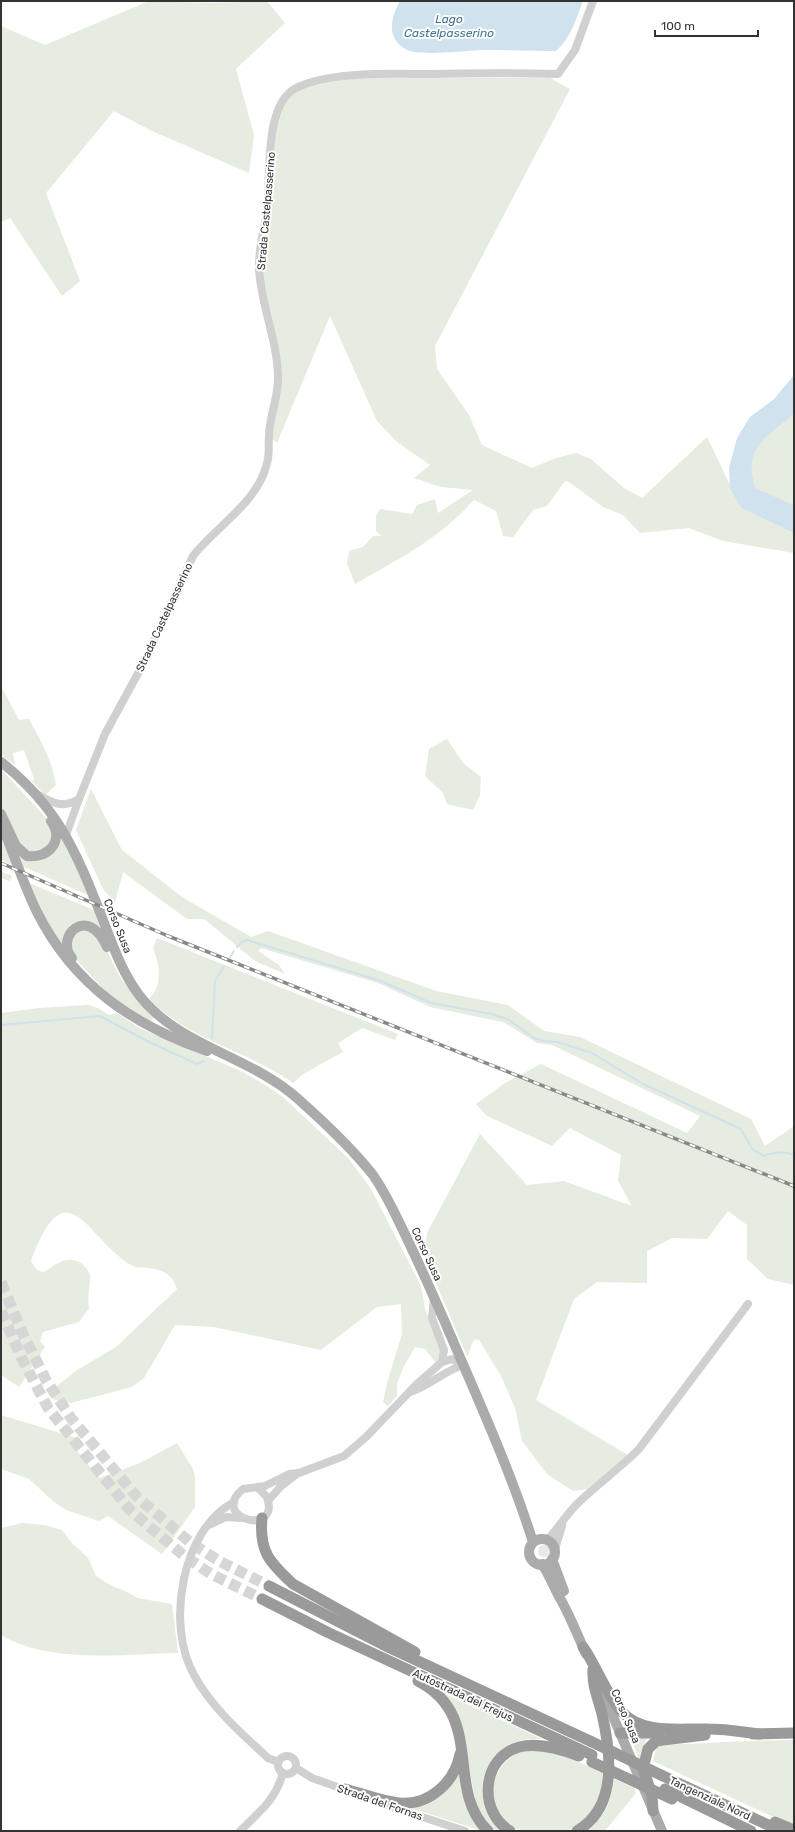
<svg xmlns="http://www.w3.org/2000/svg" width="795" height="1832" font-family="Rubik,sans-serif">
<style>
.green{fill:#e6ecdf}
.water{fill:#cfe2ee}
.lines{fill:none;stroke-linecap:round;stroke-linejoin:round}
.stream{stroke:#cfe2ee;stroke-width:2}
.highway-tunnel{stroke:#d6d6d6;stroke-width:11;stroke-dasharray:11 5.5;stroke-linecap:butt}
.minor{stroke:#d0d0d0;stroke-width:8}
.major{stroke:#ababab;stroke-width:10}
.highway{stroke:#9a9a9a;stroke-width:11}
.rail-casing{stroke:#888;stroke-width:3.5}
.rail{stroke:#fff;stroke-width:2;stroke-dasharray:6;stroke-linecap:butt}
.highway-bridge{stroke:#9a9a9a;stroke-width:11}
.labels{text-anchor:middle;stroke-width:4;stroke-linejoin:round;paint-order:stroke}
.street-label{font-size:11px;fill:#333;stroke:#fff}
.water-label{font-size:12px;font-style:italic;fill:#3f7597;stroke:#fff}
</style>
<rect width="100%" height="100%" fill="#fff"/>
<!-- green -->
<g class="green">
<polygon points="149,1 211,3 267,1 285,23 236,69 254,135 249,173 152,131 114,111 46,193 80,281 62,296 10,218 1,222 1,26 45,45"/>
<path d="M 359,78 L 550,78 L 570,89 L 435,346 L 437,369 L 469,415 L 482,445 L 532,468 L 556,458 L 576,453 L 591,459 L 624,488 L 642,498 L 707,437 L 741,508 L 794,533 L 794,553 L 723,541 L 689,528 L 640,533 L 623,515 L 603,507 L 569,482 L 565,481 L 547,506 L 533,510 L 513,537 L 503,536 L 496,511 L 474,500 C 440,538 399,559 355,584 L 347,563 L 349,551 L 363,547 L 373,536 L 382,536 L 376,531 L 376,516 L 380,509 L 412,514 L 417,505 L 435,499 L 438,513 L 473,490 L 441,487 L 414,478 L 430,465 L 397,442 L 377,421 L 330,316 L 277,443 L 269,436 L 278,396 L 260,268 L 272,135 L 282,101 L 295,91 L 329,82 Z"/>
<path d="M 794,413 L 794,505 L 754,488 C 742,442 767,440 794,413 Z"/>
<path d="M 1,686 L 19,720 L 29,719 C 41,741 52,760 56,785 L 45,795 L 32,781 L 34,779 L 24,750 L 13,753 L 15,765 L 1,755 Z"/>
<polygon points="447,739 464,764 481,777 480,795 473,810 447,804 443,793 425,776 429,749"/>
<polygon points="1,769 47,819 53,836 48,848 33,853 20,846 1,808"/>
<path d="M 91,789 L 122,850 L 182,897 L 251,937 L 268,931 L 436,991 L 508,1005 L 544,1031 L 580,1037 L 751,1119 L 765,1146 L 794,1126 L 794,1285 L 768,1279 L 747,1259 L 747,1225 L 728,1211 L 707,1239 L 672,1238 L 647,1251 L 647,1283 L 597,1282 L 574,1299 L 536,1400 L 628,1455 L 587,1489 L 573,1491 L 547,1474 L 522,1441 L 515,1408 L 501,1376 L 479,1340 L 475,1339 C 470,1344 472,1350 467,1356 L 425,1257 L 427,1233 L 480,1134 L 527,1185 L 564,1181 L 632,1206 L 618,1181 L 621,1155 L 570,1128 L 552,1146 L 487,1116 L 476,1104 L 505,1083 L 541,1064 L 687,1133 L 700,1116 L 552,1045 L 537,1043 L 503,1022 L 430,1007 L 378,983 L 261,948 L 258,951 L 279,965 L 285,974 L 255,961 L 204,919 L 187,919 L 123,872 L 115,902 L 103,889 L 76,830 Z"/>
<polygon points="60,833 77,867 88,895 24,867 18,852 36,859"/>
<polygon points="1,837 14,866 1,860"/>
<polygon points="1,871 12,876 10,881 1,878"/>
<polygon points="29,883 94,910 101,930 92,923 81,923 64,949 42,914"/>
<polygon points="87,928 103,943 121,979 154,1017 151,1021 148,1022 110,996 73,956 71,939 73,934"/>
<path d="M 157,938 L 398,1034 L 395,1040 L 362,1028 L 338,1043 L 343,1052 L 303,1074 L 293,1083 C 245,1049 192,1042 149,999 C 163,986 160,965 153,948 Z"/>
<path d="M 88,1005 L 98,1008 L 109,1015 L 117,1013 L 139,1028 L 241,1071 L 270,1088 L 284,1098 L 349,1159 L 371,1189 L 421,1286 L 425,1309 L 440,1346 L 441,1357 L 436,1363 L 425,1349 L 415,1347 L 403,1368 L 397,1384 L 397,1396 L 388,1406 L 383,1402 L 387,1383 L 402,1334 L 401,1304 L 377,1307 L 321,1350 L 214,1327 L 175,1325 L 144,1378 L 132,1387 L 71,1403 L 54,1400 L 51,1395 L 58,1385 L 77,1370 L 116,1347 L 177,1289 C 173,1275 163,1269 148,1268 C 144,1267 138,1268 133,1266 C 88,1242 67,1162 31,1261 C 34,1267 36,1271 44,1272 C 56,1264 68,1254 82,1264 C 86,1267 90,1272 90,1277 C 90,1288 87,1297 89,1308 L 79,1322 L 43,1332 L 40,1341 L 45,1347 L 19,1387 L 1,1375 L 1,1013 L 39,1008 Z"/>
<polygon points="1,1415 77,1438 77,1451 99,1478 140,1463 177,1443 193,1469 195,1477 195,1507 162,1554 108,1516 99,1521 66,1510 54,1502 29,1479 1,1469"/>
<path d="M 23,1523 L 44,1525 L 62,1530 L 72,1543 L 88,1558 L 96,1576 L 112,1586 L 127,1592 L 137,1598 L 172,1604 L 178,1653 C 124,1654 49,1664 1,1635 L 1,1528 Z"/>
<circle cx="544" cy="1551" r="6"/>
<path d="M 445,1694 L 542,1739 C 533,1739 523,1739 515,1742 C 477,1756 472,1805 500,1831 C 489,1831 482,1815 477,1807 L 458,1716 Z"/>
<polygon points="647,1738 639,1759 631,1739"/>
<path d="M 794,1740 L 794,1825 L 784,1822 L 653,1761 L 656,1749 L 659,1745 C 704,1744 749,1740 794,1740 Z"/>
<path d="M 523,1750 C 553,1748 578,1762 604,1774 C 602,1782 602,1793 598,1801 C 593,1813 579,1827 566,1831 C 558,1832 546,1831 538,1831 C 525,1831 515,1832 505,1822 C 480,1798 495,1762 523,1750 Z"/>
<polygon points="460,1768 469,1812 482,1831 408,1807"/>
<path d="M 614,1779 L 634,1788 L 636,1793 L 605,1831 L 587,1831 C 604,1819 612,1799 614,1779 Z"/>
</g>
<!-- water -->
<g class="water">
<path d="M 400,1 L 583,1 C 576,19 571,38 556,51 C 531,51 505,50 480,50 C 465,51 418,56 407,50 C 386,39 390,19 400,1 Z"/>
<path d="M 794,375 L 794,413 C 768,439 742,444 755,488 L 794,505 L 794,533 L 741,508 L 730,488 L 729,468 L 737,438 L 750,417 L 774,399 Z"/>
</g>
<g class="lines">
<!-- stream -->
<g class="stream">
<path d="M 237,947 L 242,942 L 247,940 L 381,981 L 431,1003 L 492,1014 L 509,1020 L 534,1038 L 544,1041 L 557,1042 L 592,1053 L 643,1084 L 741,1129 L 753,1150 L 764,1156 C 774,1152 784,1150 794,1155"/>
<polyline points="230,957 234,951"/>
<polyline points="1,1025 100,1016 147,1041 197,1064 204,1061"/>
<polyline points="212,1038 215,981 224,966"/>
</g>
<!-- highway-tunnel -->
<g class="highway-tunnel">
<polyline points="1,1282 23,1334 46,1380 71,1418 137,1497 191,1543 219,1561 269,1586"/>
<polyline points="1,1311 22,1359 48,1408 130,1510 183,1555 211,1574 262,1599"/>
</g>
<!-- minor -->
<g class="minor">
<path d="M 37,794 C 53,803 62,809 79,799 L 66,835"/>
<path d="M 79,799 L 105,734 L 142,666 L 193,556 C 216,526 258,503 267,463 C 270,454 268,446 269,436 C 269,417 278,399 278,379 C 278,341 261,306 259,269 C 258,249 264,231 267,211 C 271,180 263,104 296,88 C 331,71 391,74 430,74 C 473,73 515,73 558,74 L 575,50 L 593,1"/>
<polyline points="434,1297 432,1318 444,1350 442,1362"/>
<path d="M 410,1392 C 429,1386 444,1371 463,1365"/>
<path d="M 258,1488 L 267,1497 C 281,1538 208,1518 243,1489 L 265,1486 L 289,1474 L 299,1473 L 344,1456 L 366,1437 L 417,1384 L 442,1362 L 452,1359 L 463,1365"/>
<polyline points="268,1501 281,1486 298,1473"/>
<path d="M 234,1502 C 181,1530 166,1625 194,1675 C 211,1707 242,1734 268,1758 L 278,1762"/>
<polyline points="209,1525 226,1517 242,1518"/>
<path d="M 547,1540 C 559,1528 567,1513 579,1502 C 598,1484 620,1468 639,1449 L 748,1304"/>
<polyline points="554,1552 562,1526"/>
<circle cx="287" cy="1765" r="9"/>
<polyline points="296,1768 312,1778 349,1791"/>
<polyline points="386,1805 465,1831"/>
<path d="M 240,1831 C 260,1811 275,1801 283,1773"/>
</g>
<!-- major -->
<g class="major">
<path d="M 1,762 C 57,806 76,851 101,915 C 112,943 121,971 139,995 C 178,1046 250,1056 297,1098 C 324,1122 351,1147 373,1175 C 384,1191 393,1209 401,1226 C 416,1257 430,1288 444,1320 C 475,1393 509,1466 533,1542"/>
<path d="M 1,814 L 16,846 L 27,856 C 48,859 65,841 51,821"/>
<path d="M 1,824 C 14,853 23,884 37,912 C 73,984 132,1025 207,1051"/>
<path d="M 72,958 C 54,937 88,903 107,947"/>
<circle cx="542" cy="1552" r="13"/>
<polyline points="552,1559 564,1591"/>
<path d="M 542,1564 C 550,1576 554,1588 561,1600 C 571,1618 578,1636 586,1654"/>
<polyline points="600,1686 662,1831"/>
</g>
<!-- highway -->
<g class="highway">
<path d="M 262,1518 C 259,1551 269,1562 293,1584 L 415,1652"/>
<polyline points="269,1586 390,1648 590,1741"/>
<polyline points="262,1599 327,1632 592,1755"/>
<path d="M 583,1647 C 597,1667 605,1692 621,1711 C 642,1735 680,1728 708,1729 C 726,1729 743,1732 760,1734"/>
<path d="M 418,1681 C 486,1716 444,1788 488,1831"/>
<polyline points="620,1733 659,1733"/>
<polyline points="753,1734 794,1733"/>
<polyline points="661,1775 781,1831"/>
<path d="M 345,1789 C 363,1794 381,1801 399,1803 C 429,1806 455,1782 460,1754"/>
<polyline points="665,1789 751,1831"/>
<polyline points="653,1811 652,1795 643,1768 648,1749 656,1741 663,1740 705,1735"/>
<polyline points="775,1822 794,1830"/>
<path d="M 510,1831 C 478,1812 481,1758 519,1747 C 539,1742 561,1749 579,1756"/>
<path d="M 577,1831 C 618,1807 611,1753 602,1714 C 598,1698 592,1686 593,1669"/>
</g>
<!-- rail casing -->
<g class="rail-casing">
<polyline id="rail" points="1,863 168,936 794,1186"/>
</g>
<!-- rail -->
<use href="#rail" class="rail"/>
<!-- highway-bridge -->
<g class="highway-bridge">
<polyline points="590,1741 661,1775"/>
<polyline points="592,1762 672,1799"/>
</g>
</g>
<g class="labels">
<!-- street labels -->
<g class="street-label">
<text transform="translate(266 211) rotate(-85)" y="4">Strada Castelpasserino</text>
<text transform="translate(164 617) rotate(-65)" y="4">Strada Castelpasserino</text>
<text transform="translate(118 926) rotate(68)" y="4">Corso Susa</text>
<text transform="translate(427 1254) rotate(65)" y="4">Corso Susa</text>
<text transform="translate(463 1695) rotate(25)" y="4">Autostrada del Frejus</text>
<text transform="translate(626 1716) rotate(67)" y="4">Corso Susa</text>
<text transform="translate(710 1798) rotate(25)" y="4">Tangenziale Nord</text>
<text transform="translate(380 1802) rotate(19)" y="4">Strada del Fornas</text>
</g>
<!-- water labels -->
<g class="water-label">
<text x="449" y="23">Lago<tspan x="449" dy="14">Castelpasserino</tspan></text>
</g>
</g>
<!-- border -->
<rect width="795" height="1832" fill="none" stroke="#333333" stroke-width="4"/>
<!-- scale -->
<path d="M655 30v6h103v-6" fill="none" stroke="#333333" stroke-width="2"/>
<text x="661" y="30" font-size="12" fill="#333333" stroke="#ffffff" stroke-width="3" paint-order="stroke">100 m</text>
</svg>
